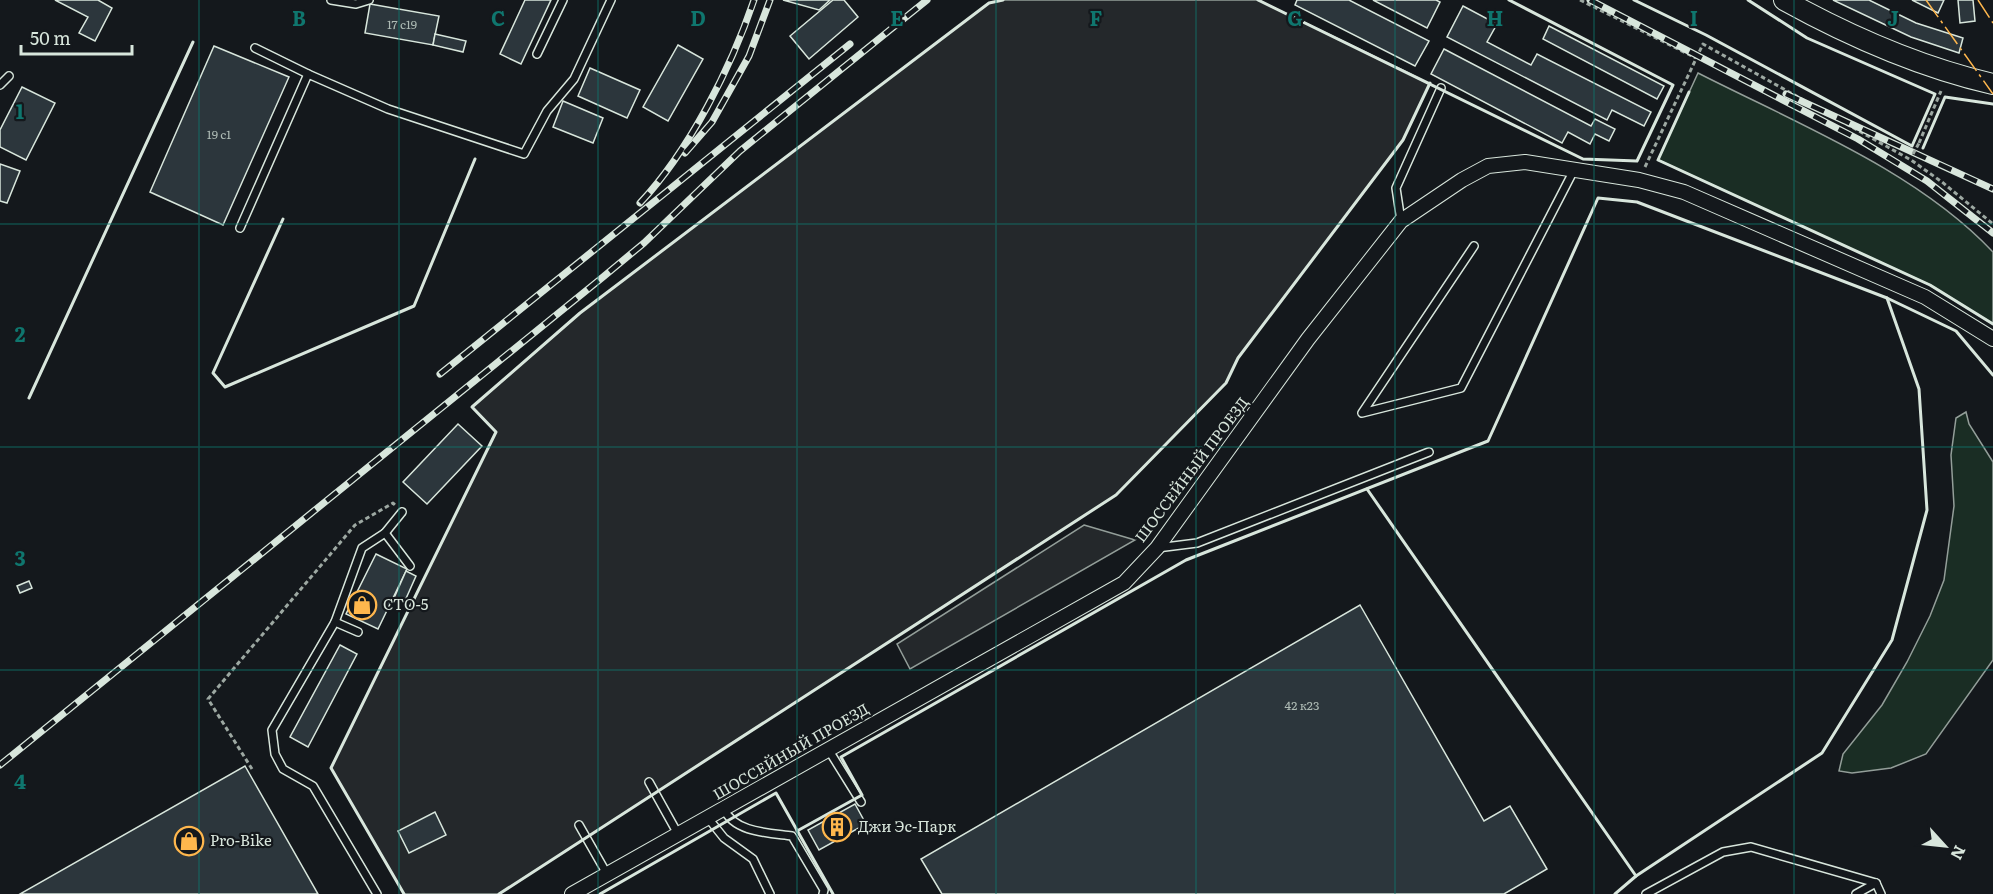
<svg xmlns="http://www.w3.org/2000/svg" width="1993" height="894" font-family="Literata,serif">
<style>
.green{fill:#1a2d24;stroke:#939e99;stroke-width:1.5}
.parking{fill:#24282b;stroke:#939e99;stroke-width:1.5}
.building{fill:#2c363c;stroke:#d8e6dc;stroke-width:1.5}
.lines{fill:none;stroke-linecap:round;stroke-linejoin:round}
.lane-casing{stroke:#d8e6dc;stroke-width:10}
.street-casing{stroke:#d8e6dc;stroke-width:16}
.secondary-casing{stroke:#d8e6dc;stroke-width:22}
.path{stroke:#9da8a2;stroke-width:3;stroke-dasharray:4.5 3;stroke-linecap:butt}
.lane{stroke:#14181c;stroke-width:7}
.street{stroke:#14181c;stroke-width:14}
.secondary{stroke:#14181c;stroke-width:20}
.rail-casing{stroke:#d8e6dc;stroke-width:7}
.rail{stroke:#14181c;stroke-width:4.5;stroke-dasharray:14;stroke-linecap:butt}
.path-bridge{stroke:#9da8a2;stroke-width:3;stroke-dasharray:4.5 3;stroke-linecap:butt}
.wall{stroke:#d8e6dc;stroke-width:3}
.power{stroke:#ffb74d;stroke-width:1.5;stroke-dasharray:21 4.5 3 4.5;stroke-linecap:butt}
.grid{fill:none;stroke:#0f766e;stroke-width:1.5;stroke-opacity:0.55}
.labels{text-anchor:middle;stroke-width:4.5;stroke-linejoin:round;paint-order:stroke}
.number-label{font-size:12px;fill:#adbab4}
.street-label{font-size:15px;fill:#d8e6dc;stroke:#14181c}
.poi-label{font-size:15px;fill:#d8e6dc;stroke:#14181c;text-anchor:start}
.grid-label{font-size:20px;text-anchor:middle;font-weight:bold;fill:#0f766e;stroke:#14181c;stroke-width:4.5;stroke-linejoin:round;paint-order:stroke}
</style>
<rect width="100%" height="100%" fill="#14181c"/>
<!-- green -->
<g class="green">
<path d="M 1698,73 C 1796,123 1917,171 1993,252 L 1993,324 L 1930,285 L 1658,160 Z"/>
<polygon points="1966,412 1969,424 1993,462 1993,660 1926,754 1891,768 1852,773 1839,771 1843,754 1882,705 1907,662 1930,616 1944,580 1954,506 1951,455 1956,418"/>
</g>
<!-- parking -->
<g class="parking">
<polygon points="1003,0 1258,0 1430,83 1403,140 1238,358 1226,383 1116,495 499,894 404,894 331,768 496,432 472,407 580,313 989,3"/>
<polygon points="1084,525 1135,540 910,669 897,644"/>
</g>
<!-- building -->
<g class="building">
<polygon points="55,0 98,0 112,8 95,41 79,33 88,17"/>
<polygon points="525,0 551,0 521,64 500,54"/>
<polygon points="783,0 830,0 819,10"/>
<polygon points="833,0 844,0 858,17 809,59 790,36"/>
<polygon points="1297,0 1349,0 1429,41 1415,66 1295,5"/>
<polygon points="1373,0 1436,0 1440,2 1427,28"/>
<polygon points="1833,0 1869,0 1916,23 1963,38 1959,53 1911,37"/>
<polygon points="1912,0 1944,0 1938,13"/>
<polygon points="1958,0 1973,0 1975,21 1960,23"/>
<polygon points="370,4 439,16 433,45 365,33"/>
<polygon points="1463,6 1497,24 1487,42 1531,65 1537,54 1651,112 1644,126 1612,110 1607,120 1447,37"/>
<polygon points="1549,26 1664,86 1657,99 1543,39"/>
<polygon points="435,34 466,41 463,52 433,45"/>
<polygon points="678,45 703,59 668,121 643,107"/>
<polygon points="214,46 289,77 223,225 150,192"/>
<polygon points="1444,49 1591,126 1595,119 1615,129 1609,141 1595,134 1590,144 1568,132 1562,143 1431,74"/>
<polygon points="590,68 640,90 627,118 578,96"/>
<polygon points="22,87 55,103 26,160 0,147 0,130"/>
<polygon points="563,101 603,118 593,143 553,127"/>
<polygon points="0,164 20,171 7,203 0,201"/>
<polygon points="458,424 482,446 427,504 403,482"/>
<polygon points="376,554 407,569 378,629 346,614"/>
<polygon points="406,571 416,576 404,603 394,598"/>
<polygon points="29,581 32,588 20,593 17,586"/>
<polygon points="1360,605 1484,821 1510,806 1547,869 1504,894 942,894 921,859"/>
<polygon points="340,645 357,654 308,747 290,737"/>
<polygon points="245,766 318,894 20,894"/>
<polygon points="855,804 866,824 819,850 808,830"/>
<polygon points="435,812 446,835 409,853 398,831"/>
</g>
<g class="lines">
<!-- lane casing -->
<g class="lane-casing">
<g id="lane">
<polyline points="331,0 356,4 369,0"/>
<polyline points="255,48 308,74"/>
<polyline points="537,54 563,0"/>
<polyline points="0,85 9,76"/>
<polyline points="1401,221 1396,188 1441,88"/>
<polyline points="240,228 308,74 388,109 524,154 547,111 574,79 611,0"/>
<polyline points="1474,246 1362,413 1461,388 1574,170"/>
<polyline points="385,533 402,512"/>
<polyline points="1157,548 1197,543 1429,452"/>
<polyline points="335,622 358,632"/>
<polyline points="828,749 861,802"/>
<polyline points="649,782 678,834"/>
<path d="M 724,809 C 734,833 771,833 792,836 L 824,890 L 823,894"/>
<polyline points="708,818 724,838 753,859 770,894"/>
<polyline points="579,825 607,874"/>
<polyline points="377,894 313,786 283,769 275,754 272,730 335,622 362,548 385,533 410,566"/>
<polyline points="1646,894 1723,852 1751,847 1876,883 1881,894"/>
<polyline points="1856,894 1876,883"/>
</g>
</g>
<!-- street casing -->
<g class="street-casing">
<polyline id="street" points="572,894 1124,583 1157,548 1308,339 1401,221 1462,180 1488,166 1525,162 1639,180 1684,192 1925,297 1993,339"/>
</g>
<!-- secondary casing -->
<g class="secondary-casing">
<path id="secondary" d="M 1784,0 C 1851,37 1919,67 1993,84"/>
</g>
<!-- path -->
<g class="path">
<polyline points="1580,0 1696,58"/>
<polyline points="1919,143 1941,91"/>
<polyline points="1645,167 1703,44 1911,160 1942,182 1993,224"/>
<polyline points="252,769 208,699 355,525 393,503 395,505"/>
</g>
<!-- lane -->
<use href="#lane" class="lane"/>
<!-- street -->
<use href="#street" class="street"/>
<!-- secondary -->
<use href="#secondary" class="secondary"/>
<!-- rail casing -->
<g class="rail-casing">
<g id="rail">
<polyline points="1590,0 1858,139 1927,181 1993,233"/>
<polyline points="1786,94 1993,189"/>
<polyline points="685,153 712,122 749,56 770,0"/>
<path d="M 640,203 C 689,151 731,68 754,0"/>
<polyline points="440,374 850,44"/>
<polyline points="0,765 603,277 644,243 740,151 927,0"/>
</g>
</g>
<!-- rail -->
<use href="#rail" class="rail"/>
<!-- path-bridge -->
<polyline class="path-bridge" points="1913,154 1919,143"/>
<!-- wall -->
<g class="wall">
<polyline points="1258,0 1583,159 1637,161 1673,85 1509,0"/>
<polyline points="1634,0 1706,35 1912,146 1935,94 1807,38 1748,0"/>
<polyline points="1689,92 1658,160 1930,285 1993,324"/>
<polyline points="1923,148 1945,97 1993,104"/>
<polyline points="283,219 213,373 225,387 414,306 475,159"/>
<polyline points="29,398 193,42"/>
<polyline points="1367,489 1636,876"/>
<polyline points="797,831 862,795 841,757 1186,560 1488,441 1598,198 1637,202 1887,298 1956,331 1993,375"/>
<polyline points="404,894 331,768 496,432 472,407 580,313 989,3 1003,0"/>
<polyline points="499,894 1116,495 1226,383 1238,358 1403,140 1430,83"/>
<polyline points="600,894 776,793 833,894"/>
<polyline points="1615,894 1636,876 1822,753 1892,640 1927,510 1919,389 1887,298"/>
</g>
<!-- power -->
<g class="power">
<polyline points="1926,0 1993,94"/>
<polyline points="1978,0 1993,23"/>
</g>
</g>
<!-- grid -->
<path class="grid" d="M 199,0 L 199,894M 399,0 L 399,894M 598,0 L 598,894M 797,0 L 797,894M 996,0 L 996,894M 1196,0 L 1196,894M 1395,0 L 1395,894M 1594,0 L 1594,894M 1794,0 L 1794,894M 0,224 L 1993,224M 0,447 L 1993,447M 0,670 L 1993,670"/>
<!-- icons -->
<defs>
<g id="shop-ring" transform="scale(1.5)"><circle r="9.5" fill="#14181c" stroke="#ffb74d" stroke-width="1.5"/><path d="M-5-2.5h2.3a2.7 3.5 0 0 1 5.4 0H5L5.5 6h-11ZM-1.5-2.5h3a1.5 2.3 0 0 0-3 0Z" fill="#ffb74d"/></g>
<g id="building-ring" transform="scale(1.5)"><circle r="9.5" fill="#14181c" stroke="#ffb74d" stroke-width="1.5"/><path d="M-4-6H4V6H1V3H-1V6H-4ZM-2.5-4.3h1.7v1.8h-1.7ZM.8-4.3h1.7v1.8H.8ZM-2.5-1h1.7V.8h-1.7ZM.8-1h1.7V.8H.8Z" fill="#ffb74d"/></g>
</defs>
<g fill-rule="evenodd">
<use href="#shop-ring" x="362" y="605"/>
<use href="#building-ring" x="837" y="827"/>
<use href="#shop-ring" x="189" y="841"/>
</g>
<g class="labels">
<!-- number labels -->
<g class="number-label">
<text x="402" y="29">17 с19</text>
<text x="219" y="139">19 с1</text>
<text x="1302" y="710">42 к23</text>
</g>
<!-- street labels -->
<g class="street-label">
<text transform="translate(1192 470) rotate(-53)" y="5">ШОССЕЙНЫЙ ПРОЕЗД</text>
<text transform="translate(791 752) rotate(-30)" y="5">ШОССЕЙНЫЙ ПРОЕЗД</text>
</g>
<!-- poi labels -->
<g class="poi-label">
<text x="383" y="610">СТО-5</text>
<text x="858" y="832">Джи Эс-Парк</text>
<text x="210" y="846">Pro-Bike</text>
</g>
</g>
<g class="grid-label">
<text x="299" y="26">B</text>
<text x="498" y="26">C</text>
<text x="698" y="26">D</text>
<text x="897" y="26">E</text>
<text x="1096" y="26">F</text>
<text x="1295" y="26">G</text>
<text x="1495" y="26">H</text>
<text x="1694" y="26">I</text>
<text x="1893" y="26">J</text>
<text x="20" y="119">1</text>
<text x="20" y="342">2</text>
<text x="20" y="566">3</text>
<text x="20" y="789">4</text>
</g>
<!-- north arrow -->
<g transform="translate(1945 846) rotate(117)" stroke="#14181c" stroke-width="4.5" paint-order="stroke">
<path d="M0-4.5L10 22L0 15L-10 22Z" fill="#d8e6dc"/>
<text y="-9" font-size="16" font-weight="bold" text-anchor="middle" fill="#d8e6dc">N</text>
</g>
<!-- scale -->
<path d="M21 45v9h111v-9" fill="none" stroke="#d8e6dc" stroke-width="3"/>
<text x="30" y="45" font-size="18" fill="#d8e6dc" stroke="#14181c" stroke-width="4.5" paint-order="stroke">50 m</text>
</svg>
